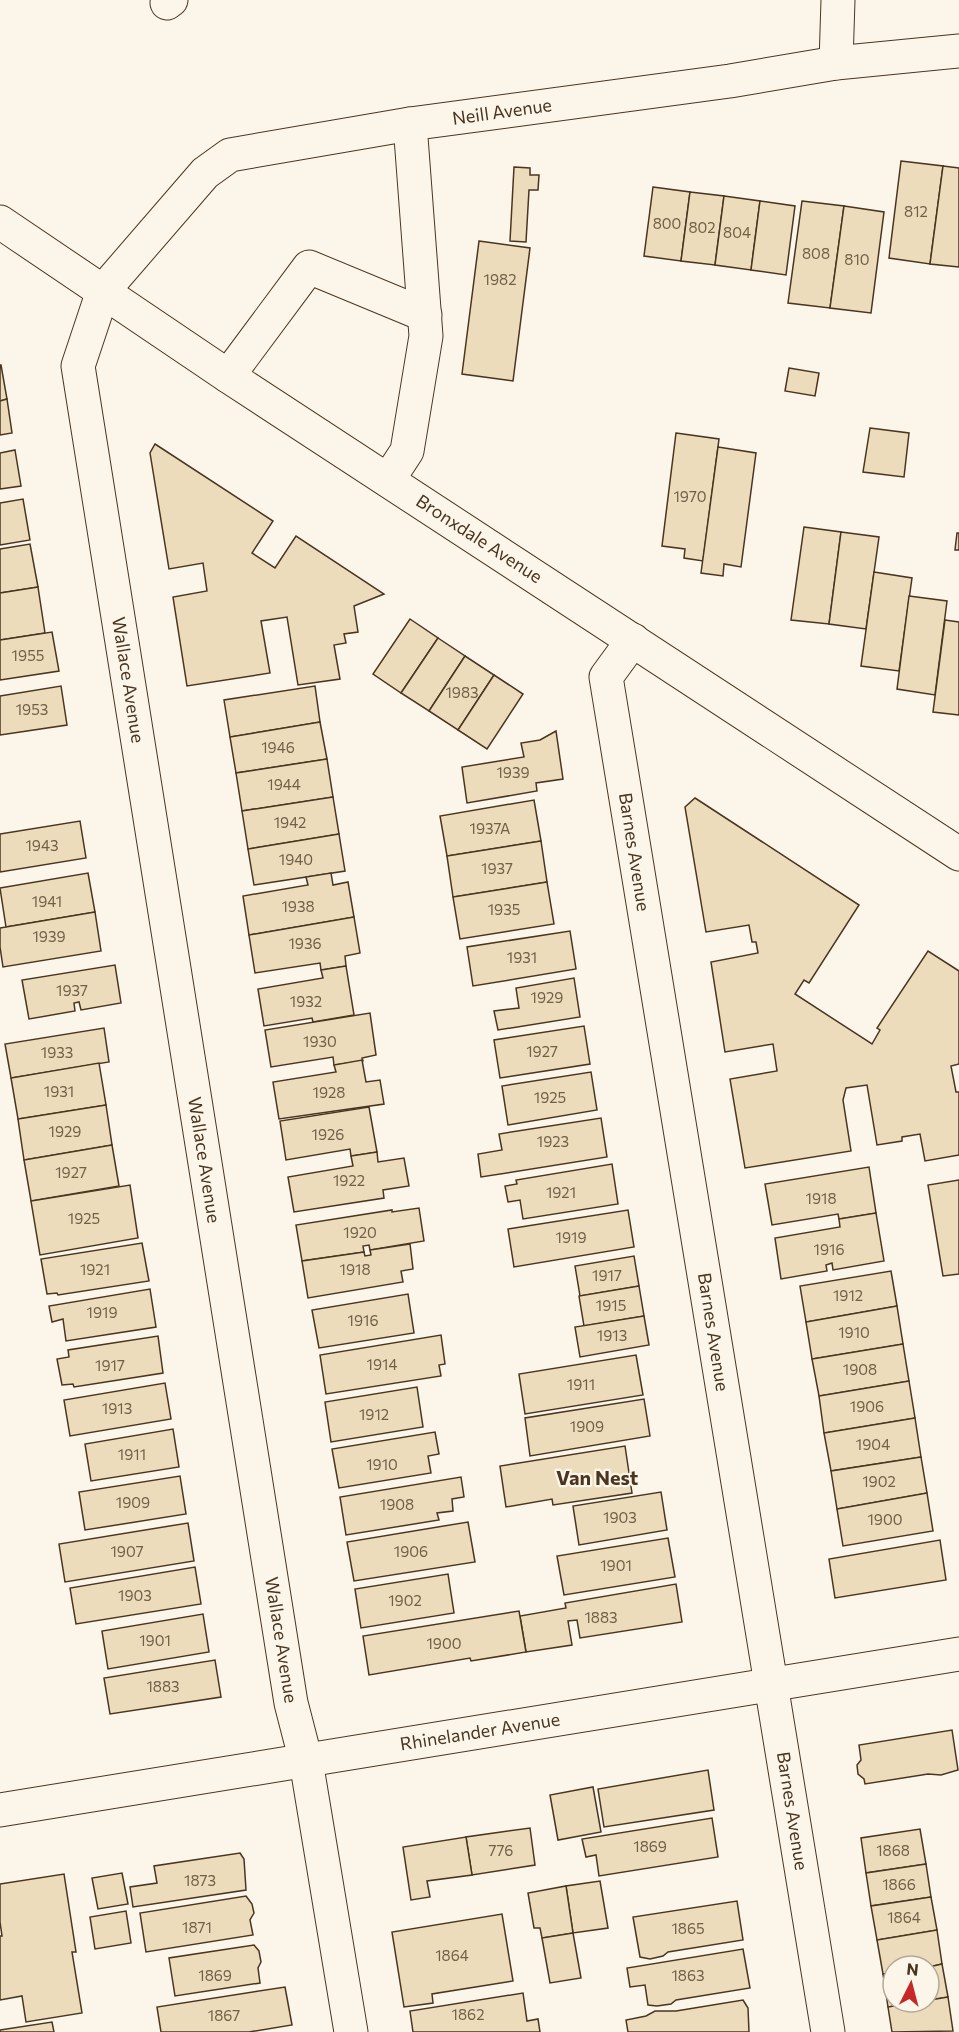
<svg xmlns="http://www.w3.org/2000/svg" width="959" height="2032" font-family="Commissioner,sans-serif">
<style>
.building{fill:#ecdcbc;stroke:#4a3520;stroke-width:1.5}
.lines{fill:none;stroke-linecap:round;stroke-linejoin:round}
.minor-casing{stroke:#4a3520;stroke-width:35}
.minor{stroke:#fbf6e9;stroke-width:33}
.labels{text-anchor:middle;stroke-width:4.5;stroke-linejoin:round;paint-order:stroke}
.number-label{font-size:15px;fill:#725f47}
.street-label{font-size:18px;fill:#4a3520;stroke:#fbf6e9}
.neighbourhood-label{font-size:20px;font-weight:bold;fill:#4a3520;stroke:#fbf6e9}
</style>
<rect width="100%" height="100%" fill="#fbf6e9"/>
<!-- building -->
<g class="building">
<polygon points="901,161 943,166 930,264 889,258"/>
<polygon points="943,166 959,168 959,267 930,264"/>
<polygon points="514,167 530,168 530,175 539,175 538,190 529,190 526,242 510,241"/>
<polygon points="653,187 690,192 681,261 644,256"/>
<polygon points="690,192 724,196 715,265 681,261"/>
<polygon points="724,196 760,201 751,270 715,265"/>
<polygon points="760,201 795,206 786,275 751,270"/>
<polygon points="802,201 844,206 830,308 788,303"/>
<polygon points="844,206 884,212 871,313 830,308"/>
<polygon points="479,241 530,248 513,381 462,374"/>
<polygon points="0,365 1,365 7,399 0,401"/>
<polygon points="789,368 819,373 815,396 785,391"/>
<polygon points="7,399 12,433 0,435 0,401"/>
<polygon points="870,428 909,433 904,477 863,472"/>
<polygon points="676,433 719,439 703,561 684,558 685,549 662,546"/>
<polygon points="155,444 273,521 252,553 275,568 296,536 384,594 354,606 358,632 344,634 346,643 334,645 340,679 298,685 287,617 261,621 270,673 187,686 173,597 207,591 203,563 169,569 150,453"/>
<polygon points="718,447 756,453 741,567 724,564 723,576 701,573"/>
<polygon points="15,450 21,486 0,489 0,453"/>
<polygon points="23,499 30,540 0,545 0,503"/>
<polygon points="804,527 841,532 829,624 791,620"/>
<polygon points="841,532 879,537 866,629 829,624"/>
<polygon points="957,533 959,533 959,550 955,550"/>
<polygon points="30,544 38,587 0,593 0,549"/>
<polygon points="874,572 912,578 899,671 861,666"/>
<polygon points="38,587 45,633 0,640 0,593"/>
<polygon points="909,596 947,601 935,695 897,689"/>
<polygon points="410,619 438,638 401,693 373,674"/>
<polygon points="945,620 959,622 959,715 933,712"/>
<polygon points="52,632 59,671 0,680 0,640"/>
<polygon points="438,638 465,656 429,711 401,693"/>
<polygon points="465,656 494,675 458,730 429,711"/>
<polygon points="494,675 523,694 487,749 458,730"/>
<polygon points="61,686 67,725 0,735 0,696"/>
<polygon points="315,686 320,722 230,737 224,700"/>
<polygon points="320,722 327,759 236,773 230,737"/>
<polygon points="556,731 563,779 536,783 537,791 467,803 462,767 524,757 521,743 540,740"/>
<polygon points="327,759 333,797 242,811 236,773"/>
<polygon points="333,797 339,834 248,849 242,811"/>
<polygon points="695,798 859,905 809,983 804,980 795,994 872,1044 880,1030 877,1028 928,951 959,971 959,1064 951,1066 956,1092 959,1092 959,1155 925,1161 920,1134 902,1137 902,1141 877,1145 867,1085 846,1088 843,1100 851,1151 745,1168 730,1079 777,1071 773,1044 725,1052 711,962 758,953 756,942 752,942 749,925 706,932 685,807"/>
<polygon points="534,800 541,841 447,856 440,816"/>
<polygon points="80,821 86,858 0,872 0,834"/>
<polygon points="339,834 345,871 254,885 248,849"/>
<polygon points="541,841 547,882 453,897 447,856"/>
<polygon points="88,873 95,912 6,927 0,888"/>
<polygon points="331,873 333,885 348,882 354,917 249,935 243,896 308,885 306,877"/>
<polygon points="547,882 554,924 460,939 453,897"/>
<polygon points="95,912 101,951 3,967 0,947 0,928"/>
<polygon points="354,917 360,953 345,956 346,966 321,970 320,963 255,973 249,935"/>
<polygon points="570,931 576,969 473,986 467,947"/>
<polygon points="115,965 121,1003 81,1010 79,1002 74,1003 75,1011 29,1019 22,980"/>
<polygon points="346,966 354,1015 313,1022 312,1018 264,1026 258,989 323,978 321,970"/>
<polygon points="574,978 580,1017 498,1030 494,1011 519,1008 516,988"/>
<polygon points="370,1013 376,1055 362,1058 363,1061 334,1065 333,1057 271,1067 265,1030"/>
<polygon points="584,1026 590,1064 500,1078 494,1040"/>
<polygon points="104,1028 109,1062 11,1078 5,1044"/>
<polygon points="362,1060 366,1082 380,1080 384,1104 279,1119 273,1082 336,1072 334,1065"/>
<polygon points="99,1063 106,1105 18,1119 11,1078"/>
<polygon points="591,1072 597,1110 508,1125 502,1086"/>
<polygon points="106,1105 112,1145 24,1160 18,1119"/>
<polygon points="369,1107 377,1152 351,1156 350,1149 286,1160 280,1121"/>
<polygon points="601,1118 607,1157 481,1177 478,1154 502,1150 499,1134"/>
<polygon points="112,1145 119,1186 31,1201 24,1160"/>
<polygon points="377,1152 378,1162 404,1158 409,1186 383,1190 384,1198 294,1212 288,1177 353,1166 351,1156"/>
<polygon points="612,1164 618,1204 523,1219 520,1200 508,1202 505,1186 517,1184 516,1180"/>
<polygon points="869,1167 876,1213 839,1219 838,1214 772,1225 765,1184"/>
<polygon points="959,1180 959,1274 943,1276 928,1185"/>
<polygon points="130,1185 138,1238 40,1255 31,1201"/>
<polygon points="419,1208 424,1241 370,1250 369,1245 363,1246 364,1252 302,1261 296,1225 392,1210 392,1212"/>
<polygon points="628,1210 634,1247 514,1267 508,1229"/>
<polygon points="876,1213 884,1261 833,1270 832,1263 826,1265 827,1271 781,1279 775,1238 840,1227 839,1219"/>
<polygon points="142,1243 149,1281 58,1295 57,1293 47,1294 41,1259"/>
<polygon points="410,1244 413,1269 401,1271 403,1282 308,1298 302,1261 364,1252 365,1256 371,1255 370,1250"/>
<polygon points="634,1256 639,1286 580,1296 575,1266"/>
<polygon points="891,1271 897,1306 806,1322 800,1286"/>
<polygon points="639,1286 644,1316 584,1326 579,1296"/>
<polygon points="150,1289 156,1327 66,1341 63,1319 52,1322 49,1306"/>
<polygon points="408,1294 414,1333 319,1348 312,1310"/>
<polygon points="897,1306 903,1344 812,1359 806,1322"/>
<polygon points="644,1316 649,1345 580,1357 575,1327"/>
<polygon points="441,1335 445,1364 439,1365 441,1376 326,1394 320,1355"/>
<polygon points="158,1336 163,1373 74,1387 73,1384 62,1385 57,1359 69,1357 68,1350"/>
<polygon points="903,1344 909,1381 819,1396 812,1359"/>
<polygon points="636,1355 643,1395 525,1414 519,1374"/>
<polygon points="909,1381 915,1418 824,1433 819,1396"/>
<polygon points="165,1383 171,1419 70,1436 64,1400"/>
<polygon points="417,1387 423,1427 331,1442 325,1402"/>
<polygon points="644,1399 650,1436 530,1456 525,1418"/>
<polygon points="915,1418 921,1457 831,1471 824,1433"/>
<polygon points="173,1429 179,1467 91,1481 85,1444"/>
<polygon points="435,1432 439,1454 428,1456 431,1473 339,1488 332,1449"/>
<polygon points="625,1446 632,1493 553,1505 552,1499 506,1507 500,1466"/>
<polygon points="921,1457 927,1493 837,1509 831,1471"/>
<polygon points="180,1476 186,1514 85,1530 79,1492"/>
<polygon points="461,1477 464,1497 452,1499 453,1511 437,1513 439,1520 346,1535 340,1497"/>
<polygon points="661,1492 667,1530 579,1545 573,1506"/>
<polygon points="927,1493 933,1531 843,1546 837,1509"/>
<polygon points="468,1522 475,1562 354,1581 347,1542"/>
<polygon points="188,1523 194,1561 65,1582 59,1544"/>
<polygon points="668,1538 675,1577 564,1595 557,1556"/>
<polygon points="940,1540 946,1580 835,1598 829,1559"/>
<polygon points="195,1567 201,1604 76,1624 70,1588"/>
<polygon points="448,1574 454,1613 361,1628 355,1589"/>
<polygon points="676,1584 682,1622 580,1638 577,1620 568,1621 572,1645 526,1652 520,1616 566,1608 565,1603"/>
<polygon points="519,1611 526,1652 471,1661 470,1658 369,1675 363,1636"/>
<polygon points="203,1614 209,1652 108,1669 102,1631"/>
<polygon points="215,1660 221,1697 110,1714 104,1678"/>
<polygon points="952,1730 958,1770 941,1775 928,1774 865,1784 864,1779 858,1774 857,1765 861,1760 859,1745"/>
<polygon points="708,1770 714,1810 604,1827 598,1789"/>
<polygon points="593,1787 601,1832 558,1840 550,1795"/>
<polygon points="712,1818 718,1857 599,1876 596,1855 586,1857 582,1839"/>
<polygon points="530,1828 535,1865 472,1875 466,1837"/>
<polygon points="920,1829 926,1864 866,1873 861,1838"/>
<polygon points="466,1837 472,1875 427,1881 430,1897 411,1900 403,1847"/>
<polygon points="240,1853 244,1859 246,1890 133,1907 130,1887 157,1883 154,1866"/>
<polygon points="926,1864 931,1897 871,1906 866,1873"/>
<polygon points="122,1873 128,1904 98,1909 92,1878"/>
<polygon points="64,1874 76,1952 72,1952 82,2013 26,2022 22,1996 0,2000 0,1936 2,1936 0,1922 0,1884"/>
<polygon points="600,1881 608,1928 573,1933 566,1886"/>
<polygon points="566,1886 573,1933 542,1938 540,1928 534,1928 528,1893"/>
<polygon points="246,1896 252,1904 254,1913 250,1920 253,1935 146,1952 140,1913"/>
<polygon points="931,1897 937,1930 877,1940 871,1906"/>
<polygon points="737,1901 743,1940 668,1952 663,1956 650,1959 640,1957 633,1917"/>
<polygon points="126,1911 131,1943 95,1949 90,1917"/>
<polygon points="502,1914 513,1981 432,1994 433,2003 404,2007 392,1932"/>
<polygon points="937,1930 942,1964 929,1967 893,1966 893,1972 883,1974 877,1940"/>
<polygon points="573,1933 581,1978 550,1983 542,1938"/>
<polygon points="254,1945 259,1951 261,1962 258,1968 260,1983 175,1996 169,1958"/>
<polygon points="743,1949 750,1988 676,2000 671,2004 657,2006 648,2005 645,1985 630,1987 627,1968"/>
<polygon points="942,1964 948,1997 929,2000 929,1967"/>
<polygon points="893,1972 893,2002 920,2002 888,2007 883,1974"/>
<polygon points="285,1987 292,2025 249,2032 161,2032 157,2007"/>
<polygon points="523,1993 527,2021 538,2019 540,2032 413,2032 410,2011"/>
<polygon points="948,1997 953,2031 892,2032 888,2007"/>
<polygon points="743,2000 748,2008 749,2032 628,2032 626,2020 646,2016 655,2011 676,2011"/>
<polygon points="52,2022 54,2032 0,2032 0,2030"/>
</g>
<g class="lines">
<!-- minor casing -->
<g class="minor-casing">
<g id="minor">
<polyline points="167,3 171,0"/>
<polyline points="836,63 838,0"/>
<polyline points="0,222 228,376 959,854"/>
<polyline points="228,376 309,267 425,315"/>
<polyline points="388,480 407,451 426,336 410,124"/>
<polyline points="633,640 606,677 828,2032"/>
<polyline points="0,1810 959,1654"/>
<polyline points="351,2032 306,1761 291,1703 78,366 103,291 205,173 230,155 410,124 730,81 836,63 959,51"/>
</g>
</g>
<!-- minor -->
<use href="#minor" class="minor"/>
</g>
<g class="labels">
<!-- number labels -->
<g class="number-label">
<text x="916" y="217">812</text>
<text x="667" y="229">800</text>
<text x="702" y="233">802</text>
<text x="737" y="238">804</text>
<text x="816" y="259">808</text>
<text x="857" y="265">810</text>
<text x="500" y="285">1982</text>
<text x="690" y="502">1970</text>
<text x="28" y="661">1955</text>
<text x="462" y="698">1983</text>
<text x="32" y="715">1953</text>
<text x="278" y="753">1946</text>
<text x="513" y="778">1939</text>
<text x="284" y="790">1944</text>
<text x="290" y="828">1942</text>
<text x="490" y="834">1937A</text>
<text x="42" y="851">1943</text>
<text x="296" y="865">1940</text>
<text x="497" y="874">1937</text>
<text x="47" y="907">1941</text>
<text x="298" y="912">1938</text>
<text x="504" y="915">1935</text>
<text x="49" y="942">1939</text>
<text x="305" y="949">1936</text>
<text x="522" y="963">1931</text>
<text x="72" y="996">1937</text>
<text x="547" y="1003">1929</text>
<text x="306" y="1007">1932</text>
<text x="320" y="1047">1930</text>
<text x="542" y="1057">1927</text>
<text x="57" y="1058">1933</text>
<text x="59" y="1097">1931</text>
<text x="329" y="1098">1928</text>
<text x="550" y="1103">1925</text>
<text x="65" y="1137">1929</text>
<text x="328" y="1140">1926</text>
<text x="553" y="1147">1923</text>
<text x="71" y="1178">1927</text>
<text x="349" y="1186">1922</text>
<text x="561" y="1198">1921</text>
<text x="821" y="1204">1918</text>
<text x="84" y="1224">1925</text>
<text x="360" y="1238">1920</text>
<text x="571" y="1243">1919</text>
<text x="829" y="1255">1916</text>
<text x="95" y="1275">1921</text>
<text x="355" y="1275">1918</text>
<text x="607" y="1281">1917</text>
<text x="848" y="1301">1912</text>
<text x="611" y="1311">1915</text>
<text x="102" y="1318">1919</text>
<text x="363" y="1326">1916</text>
<text x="854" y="1338">1910</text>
<text x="612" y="1341">1913</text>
<text x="382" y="1370">1914</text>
<text x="110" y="1371">1917</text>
<text x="860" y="1375">1908</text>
<text x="581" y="1390">1911</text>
<text x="867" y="1412">1906</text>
<text x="117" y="1414">1913</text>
<text x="374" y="1420">1912</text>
<text x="587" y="1432">1909</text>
<text x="873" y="1450">1904</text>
<text x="132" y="1460">1911</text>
<text x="382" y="1470">1910</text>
<text x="879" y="1487">1902</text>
<text x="133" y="1508">1909</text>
<text x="397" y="1510">1908</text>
<text x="620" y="1523">1903</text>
<text x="885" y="1525">1900</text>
<text x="127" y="1557">1907</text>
<text x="411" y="1557">1906</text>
<text x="616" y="1571">1901</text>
<text x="135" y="1601">1903</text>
<text x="405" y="1606">1902</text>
<text x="601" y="1623">1883</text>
<text x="155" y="1646">1901</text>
<text x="444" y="1649">1900</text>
<text x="163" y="1692">1883</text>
<text x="650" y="1852">1869</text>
<text x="501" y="1856">776</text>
<text x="893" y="1856">1868</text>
<text x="200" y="1886">1873</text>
<text x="899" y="1890">1866</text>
<text x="904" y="1923">1864</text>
<text x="197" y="1933">1871</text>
<text x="688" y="1934">1865</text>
<text x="452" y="1961">1864</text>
<text x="215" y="1981">1869</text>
<text x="688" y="1981">1863</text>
<text x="468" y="2020">1862</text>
<text x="224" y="2021">1867</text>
</g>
<!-- street labels -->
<g class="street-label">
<text transform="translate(502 112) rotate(-8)" y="6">Neill Avenue</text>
<text transform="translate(479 539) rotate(33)" y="6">Bronxdale Avenue</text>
<text transform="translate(128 680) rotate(81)" y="6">Wallace Avenue</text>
<text transform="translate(634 852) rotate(81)" y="6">Barnes Avenue</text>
<text transform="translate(204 1160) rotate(81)" y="6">Wallace Avenue</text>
<text transform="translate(713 1332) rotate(81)" y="6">Barnes Avenue</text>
<text transform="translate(281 1640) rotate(81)" y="6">Wallace Avenue</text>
<text transform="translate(480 1732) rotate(-9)" y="6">Rhinelander Avenue</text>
<text transform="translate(792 1811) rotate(81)" y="6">Barnes Avenue</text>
</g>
<!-- neighbourhood labels -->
<g class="neighbourhood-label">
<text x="597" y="1485">Van Nest</text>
</g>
</g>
<!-- north arrow -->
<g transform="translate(911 1984) rotate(6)"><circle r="28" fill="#fbf6e9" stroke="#b4a999" stroke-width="1.5"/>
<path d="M0-4.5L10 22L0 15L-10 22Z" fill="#c62828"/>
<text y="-9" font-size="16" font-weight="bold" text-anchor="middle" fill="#4a3520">N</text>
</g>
</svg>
